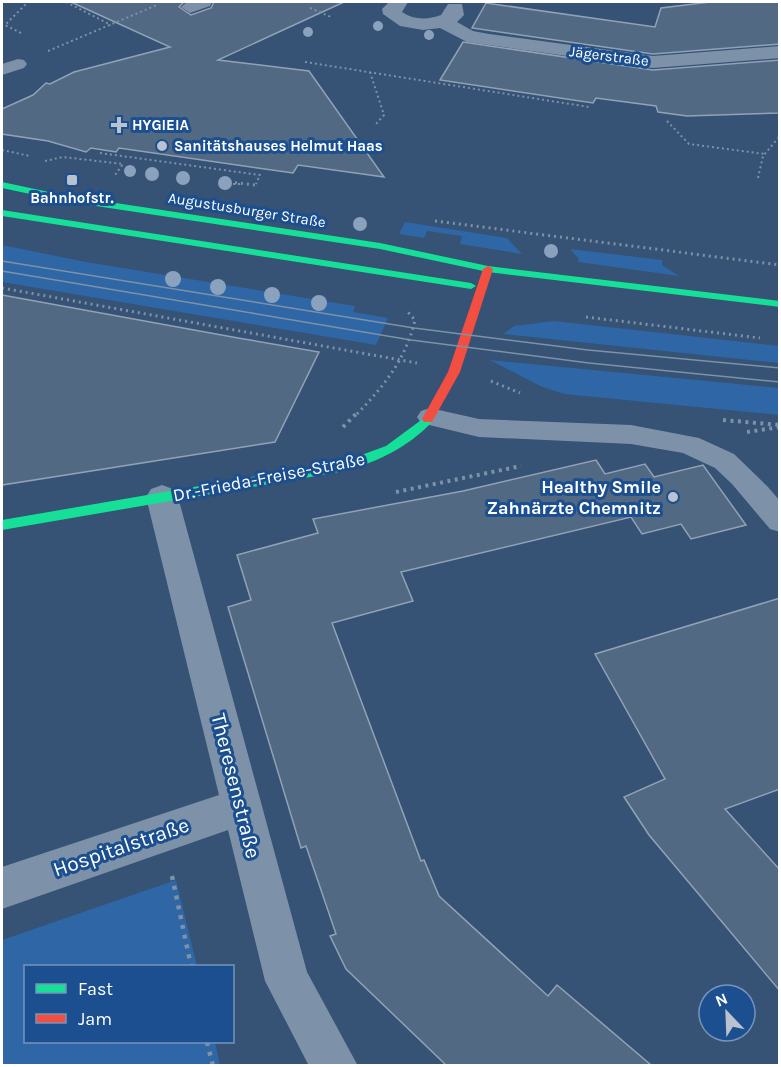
<svg xmlns="http://www.w3.org/2000/svg" width="781" height="1067" font-family="Karla,sans-serif">
<style>
.green{fill:#2f66a5}
.building{fill:#526984;stroke:#92a2b6;stroke-width:1.5}
.lines{fill:none;stroke-linecap:round;stroke-linejoin:round}
.path-far3{stroke:#7d92a8;stroke-width:2;stroke-dasharray:2 3;stroke-linecap:butt}
.path-far2{stroke:#7d92a8;stroke-width:3;stroke-dasharray:2 4;stroke-linecap:butt}
.path-far1{stroke:#7d92a8;stroke-width:4;stroke-dasharray:3 4.5;stroke-linecap:butt}
.path{stroke:#7d92a8;stroke-width:4.5;stroke-dasharray:4 6;stroke-linecap:butt}
.lane{fill:#7d92a8;fill-rule:evenodd}
.street{fill:#7d92a8;fill-rule:evenodd}
.fast{fill:#16e098;fill-rule:evenodd}
.jam{fill:#f24e42;fill-rule:evenodd}
.tram{stroke:#7e92a7;stroke-width:1.5}
.tree{fill:#8aa2be}
.poi-dot{fill:#b9c2ce;stroke:#1b4f8f;stroke-width:2}
.labels{text-anchor:middle;stroke-width:6;stroke-linejoin:round;paint-order:stroke}
.far-street-label{font-size:15px;fill:#fff;stroke:#1b4f8f}
.far-poi-label{font-size:15px;font-weight:bold;fill:#fff;stroke:#1b4f8f;text-anchor:start}
.street-label{font-size:18px;fill:#fff;stroke:#1b4f8f}
.poi-label{font-size:18px;font-weight:bold;fill:#fff;stroke:#1b4f8f;text-anchor:end}
.near-street-label{font-size:21px;fill:#fff;stroke:#1b4f8f}
</style>
<rect width="100%" height="100%" fill="#365274"/>
<!-- green -->
<g class="green">
<polygon points="405,222 507,238 522,254 460,244 462,236 427,231 424,238 399,234"/>
<polygon points="2,245 86,262 355,306 353,312 388,318 376,345 2,282"/>
<polygon points="570,249 662,260 662,265 679,276 578,262 579,259"/>
<polygon points="554,321 779,346 779,363 503,334 514,326"/>
<polygon points="490,360 779,388 779,415 564,394 540,386"/>
<polygon points="176,880 197,966 26,966 26,1042 215,1042 220,1065 2,1065 2,940"/>
</g>
<!-- building -->
<g class="building">
<polygon points="71,2 184,2 179,7 191,15 211,8 214,2 344,2 218,60 309,71 384,177 298,165 293,173 119,148 116,152 91,148 86,152 48,141 2,134 2,109 33,95 46,83 50,84 74,72 170,47"/>
<polygon points="710,2 780,2 780,44 653,54 472,28 486,3 655,27 661,8"/>
<polygon points="463,42 653,70 780,60 780,113 687,116 658,112 656,106 596,98 593,103 440,80"/>
<polygon points="2,295 238,338 319,352 275,442 2,485"/>
<polygon points="596,460 605,474 645,464 654,477 703,465 746,525 691,539 681,524 642,534 631,517 401,572 413,601 332,623 421,861 424,860 439,896 548,996 557,985 651,1065 446,1065 346,969 330,936 336,934 306,846 301,848 228,607 251,600 237,555 318,533 313,519 463,491"/>
<polygon points="780,598 780,789 725,809 780,870 780,991 649,835 624,797 665,779 595,654"/>
</g>
<g class="lines">
<!-- path-far3 -->
<g class="path-far3">
<polyline points="66,2 111,25"/>
<polyline points="310,8 331,17"/>
<polyline points="21,33 5,25 28,2"/>
<polyline points="48,51 157,5"/>
<polyline points="305,62 589,107"/>
<polyline points="370,72 384,115 376,124"/>
<polyline points="667,121 689,144 765,154"/>
<polyline points="2,150 30,156"/>
<polyline points="100,153 260,175 256,184"/>
<polyline points="45,161 63,157 123,164 115,175"/>
<polyline points="758,178 763,156 780,136"/>
<polyline points="228,184 242,184"/>
</g>
<!-- path-far2 -->
<g class="path-far2">
<polyline points="229,182 255,185 256,182"/>
<polyline points="225,189 229,182"/>
<polyline points="435,221 780,265"/>
<polyline points="2,288 417,363"/>
<polyline points="586,317 760,338"/>
<polyline points="491,381 520,393"/>
<path d="M 357,414 C 384,386 406,359 415,320 L 406,310"/>
</g>
<!-- path-far1 -->
<g class="path-far1">
<polyline points="723,420 780,425"/>
<polyline points="343,427 358,412"/>
<polyline points="747,432 780,427"/>
<polyline points="396,492 521,466"/>
</g>
<!-- path -->
<g class="path">
<polyline points="172,876 191,966"/>
<polyline points="207,1042 213,1066"/>
</g>
<!-- lane -->
<g class="lane">
<polygon points="18,59 24,60 27,64 24,68 2,75 2,64"/>
<polygon points="430,408 479,419 631,425 699,438 734,454 768,487 780,501 780,532 770,529 732,484 715,468 683,453 631,444 479,437 421,423 417,417 421,411"/>
</g>
<!-- street -->
<g class="street">
<polygon points="187,2 212,2 210,6 190,13 181,7"/>
<path d="M 389,2 L 408,2 L 402,12 C 414,20 427,20 441,15 L 448,4 L 462,4 L 464,15 L 457,22 L 473,31 L 489,34 L 653,56 L 780,46 L 780,58 L 653,68 L 467,42 L 440,28 L 423,30 L 400,26 L 383,14 L 382,9 Z"/>
<polygon points="162,485 173,489 178,497 307,972 358,1066 309,1066 265,981 228,830 2,909 2,867 219,795 146,497 151,489"/>
</g>
<!-- fast -->
<g class="fast">
<polygon points="2,182 63,195 380,243 488,266 780,301 780,307 488,272 380,249 63,201 2,188"/>
<polygon points="2,210 471,283 476,286 471,289 2,216"/>
<path d="M 428,415 L 432,416 L 434,419 L 432,422 C 407,448 379,461 345,471 L 2,530 L 2,520 L 345,461 L 386,446 Z"/>
</g>
<!-- jam -->
<polygon class="jam" points="488,266 493,269 460,372 432,422 424,422 422,419 448,372 483,269"/>
<!-- tram -->
<g class="tram">
<polyline points="2,261 414,328 588,350 780,368"/>
<polyline points="2,271 411,340 589,363 780,382"/>
</g>
</g>
<!-- trees -->
<g class="tree">
<circle cx="378" cy="26" r="5"/>
<circle cx="308" cy="32" r="5"/>
<circle cx="429" cy="35" r="5"/>
<circle cx="130" cy="171" r="6"/>
<circle cx="152" cy="174" r="7"/>
<circle cx="183" cy="178" r="7"/>
<circle cx="225" cy="183" r="7"/>
<circle cx="360" cy="224" r="7"/>
<circle cx="551" cy="251" r="7"/>
<circle cx="173" cy="279" r="8"/>
<circle cx="218" cy="287" r="8"/>
<circle cx="272" cy="295" r="8"/>
<circle cx="319" cy="303" r="8"/>
</g>
<!-- markers -->
<g class="poi-dot">
<path d="M116 116h6v6h6v6h-6v6h-6v-6h-6v-6h6z"/>
<circle cx="162" cy="146" r="6"/>
<rect x="66" y="174" width="12" height="12" rx="3"/>
<circle cx="673" cy="497" r="6"/>
</g>
<g class="labels">
<!-- far-street labels -->
<g class="far-street-label">
<text transform="translate(609 56) rotate(7)" y="5">Jägerstraße</text>
<text transform="translate(247 210) rotate(9)" y="5">Augustusburger Straße</text>
</g>
<!-- far-poi labels -->
<g class="far-poi-label">
<text x="132" y="130">HYGIEIA</text>
<text x="174" y="151">Sanitätshauses Helmut Haas</text>
<text x="72" y="203" text-anchor="middle">Bahnhofstr.</text>
</g>
<!-- street labels -->
<g class="street-label">
<text transform="translate(269 477) rotate(-11)" y="6">Dr.-Frieda-Freise-Straße</text>
</g>
<!-- poi labels -->
<g class="poi-label">
<text x="661" y="493">Healthy Smile<tspan x="661" dy="21">Zahnärzte Chemnitz</tspan></text>
</g>
<!-- near-street labels -->
<g class="near-street-label">
<text transform="translate(236 786) rotate(76)" y="7">Theresenstraße</text>
<text transform="translate(121 847) rotate(-19)" y="7">Hospitalstraße</text>
</g>
</g>
<!-- border -->
<rect width="781" height="1067" fill="none" stroke="#ffffff" stroke-width="6"/>
<!-- legend -->
<rect x="24" y="965" width="210" height="78" fill="#1b4f8f" stroke="#7695bc" stroke-width="1.5"/>
<rect x="36" y="984" width="30" height="9" fill="#16e098" stroke="#7695bc" stroke-width="1.5"/>
<text x="78" y="995" font-size="18" fill="#ffffff">Fast</text>
<rect x="36" y="1014" width="30" height="9" fill="#f24e42" stroke="#7695bc" stroke-width="1.5"/>
<text x="78" y="1025" font-size="18" fill="#ffffff">Jam</text>
<!-- north arrow -->
<g transform="translate(727 1013) rotate(337)"><circle r="28" fill="#1b4f8f" stroke="#7695bc" stroke-width="1.5"/>
<path d="M0-4.5L10 22L0 15L-10 22Z" fill="#b9c2ce"/>
<text y="-9" font-size="16" font-weight="bold" text-anchor="middle" fill="#ffffff">N</text>
</g>
</svg>
